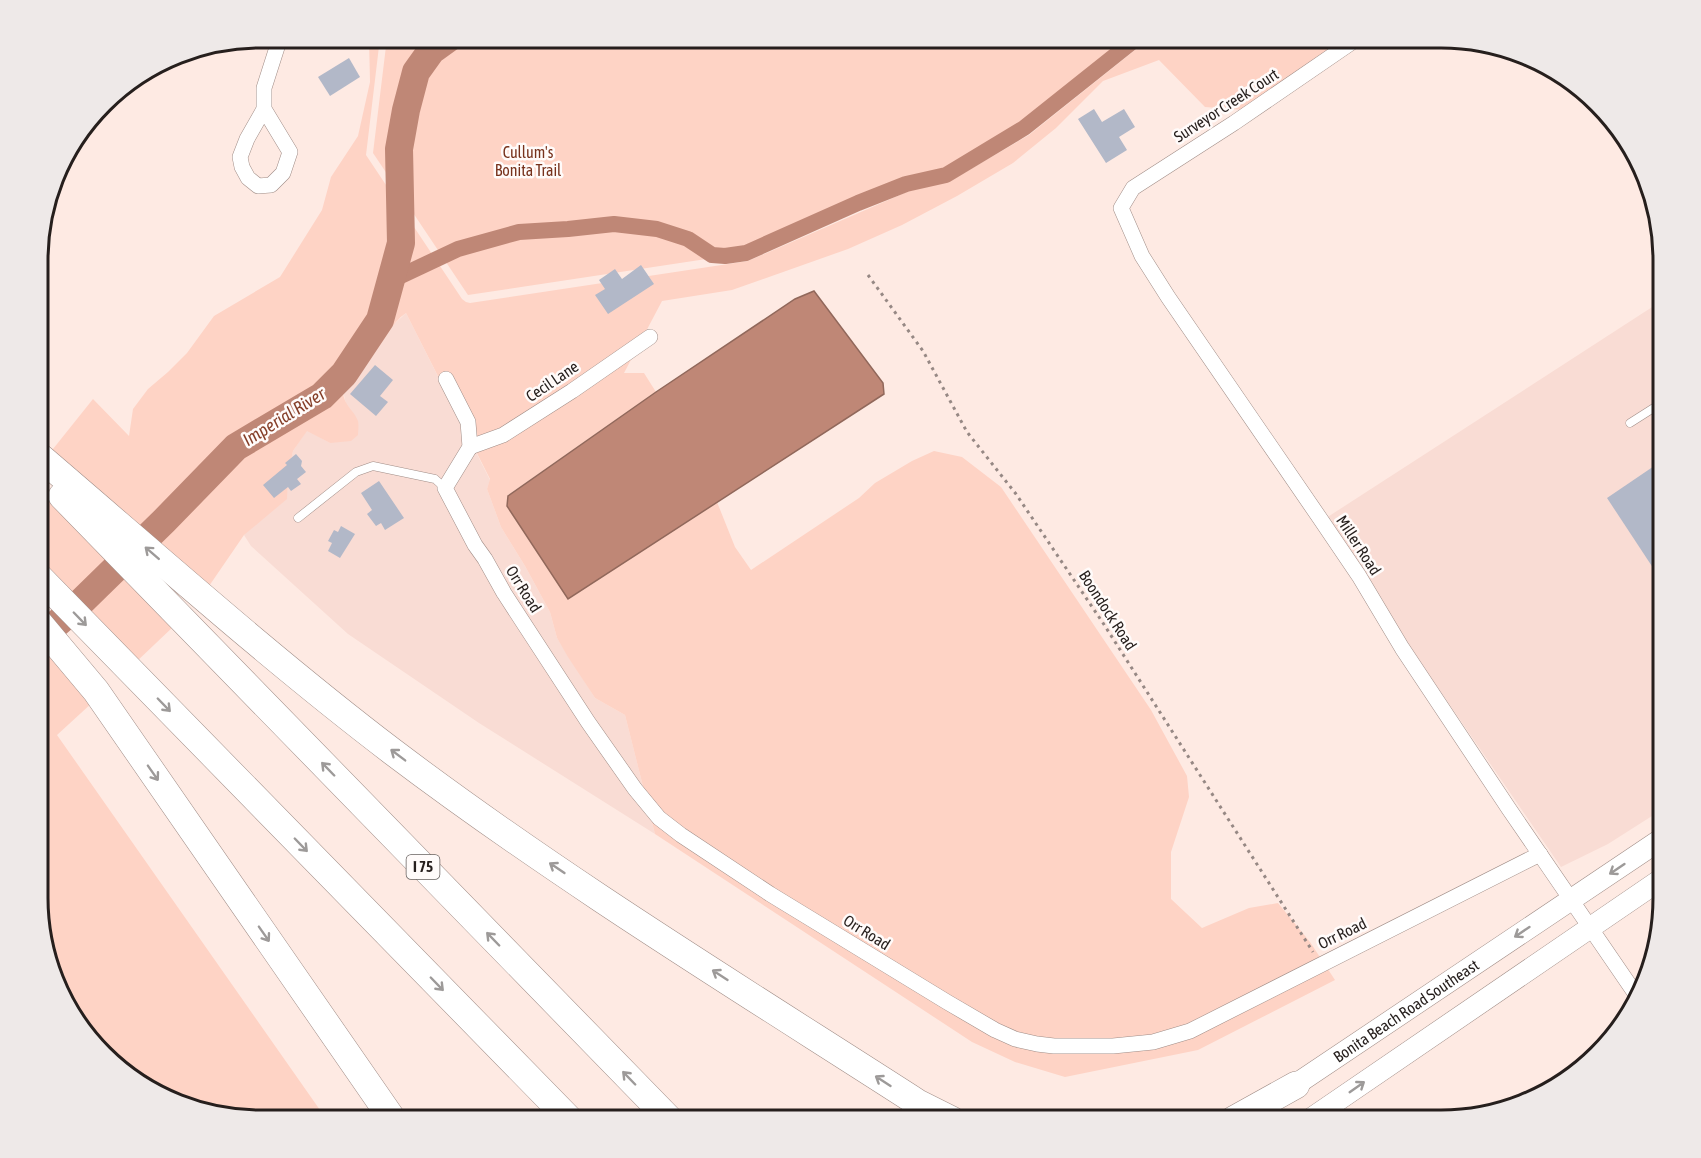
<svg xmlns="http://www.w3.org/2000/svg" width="1701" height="1158" font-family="'Asap Condensed',sans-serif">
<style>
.built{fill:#f9dcd4}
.green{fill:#fed3c5}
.water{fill:#bf8776;stroke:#91685b;stroke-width:1.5}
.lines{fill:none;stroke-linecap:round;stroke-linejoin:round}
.canal{stroke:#bf8776;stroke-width:16}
.river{stroke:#bf8776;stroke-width:28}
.building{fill:#b2b8c8}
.lane-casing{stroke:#a08d87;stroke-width:9}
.street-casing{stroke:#a08d87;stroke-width:16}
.secondary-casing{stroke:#a08d87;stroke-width:22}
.highway-casing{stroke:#a08d87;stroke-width:28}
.path{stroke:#968884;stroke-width:3;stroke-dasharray:3 4.5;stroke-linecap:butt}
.lane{stroke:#fff;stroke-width:8}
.street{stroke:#fff;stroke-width:15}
.secondary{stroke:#fff;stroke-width:21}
.highway{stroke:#fff;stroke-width:27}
.oneway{stroke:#9d9a99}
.labels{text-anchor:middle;stroke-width:5;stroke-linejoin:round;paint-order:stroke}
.shield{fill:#fffbfa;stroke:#67615f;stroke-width:1.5}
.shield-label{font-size:15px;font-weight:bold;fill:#261f1d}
.street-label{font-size:16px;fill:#261f1d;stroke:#fffbfa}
.park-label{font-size:16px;fill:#77321c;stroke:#fffbfa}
.water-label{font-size:18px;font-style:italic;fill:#863f29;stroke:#fffbfa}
.rim{fill:none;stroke:#261f1d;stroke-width:3}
</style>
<rect width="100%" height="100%" fill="#feeae3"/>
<!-- built -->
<g class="built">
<polygon points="1663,300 1663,809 1608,844 1561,867 1323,520"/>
<polygon points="406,313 490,480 487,489 501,527 525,566 550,612 557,638 595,698 625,715 655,834 479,723 348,634 251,546 244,535 288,475 293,451 307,430 330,443 357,420 346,405 343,390 350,375 361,363 374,352 388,330"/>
</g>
<!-- green -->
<g class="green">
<path d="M 369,38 L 380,38 L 366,155 L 462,299 L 466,302 L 470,303 L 748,261 L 909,191 L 950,181 L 1029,135 L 1150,38 L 1360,38 L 1258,111 L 1205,107 L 1159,60 L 1103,81 L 1056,128 L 1013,163 L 957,196 L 902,225 L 848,249 L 732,290 L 662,301 L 624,373 L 644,373 L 656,392 L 508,495 L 507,506 L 568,599 L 717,502 L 735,547 L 751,570 L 859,498 L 875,483 L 912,461 L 934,451 L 962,457 L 1001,487 L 1151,710 L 1187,776 L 1189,797 L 1171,852 L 1171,899 L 1202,928 L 1249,908 L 1278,903 L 1310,942 L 1335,980 L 1198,1050 L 1065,1077 L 1015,1062 L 972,1042 L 655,834 L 625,715 L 595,698 L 568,657 L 557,638 L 550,612 L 525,566 L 501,527 L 487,489 L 490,479 L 406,313 C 391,323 386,340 374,352 C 363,363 343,375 343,392 C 344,406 354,410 358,421 C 359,425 358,431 358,435 L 351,441 L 330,443 L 307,431 L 293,451 L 288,475 L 287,499 L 244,535 L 207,589 L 49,454 L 93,399 L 129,436 L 133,409 L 148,389 L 168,372 L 187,353 L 214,316 L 280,277 L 322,210 L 331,177 L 358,136 L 370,82 Z"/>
<polygon points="387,38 1137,38 1024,128 946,175 906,184 746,253 468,295 373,153"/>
<polygon points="39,485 175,625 135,663 39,565"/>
<polygon points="39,636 93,702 57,735 327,1120 246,1120 188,1109 125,1075 68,1009 39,926"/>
</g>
<!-- water -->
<polygon class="water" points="814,291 883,383 884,394 568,599 507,506 508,496 656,392 795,299"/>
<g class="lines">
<!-- canal -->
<polyline class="canal" points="390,281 458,249 519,232 568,229 614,224 657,229 688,239 712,255 725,256 746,253 858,203 906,184 946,175 1024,128 1137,38"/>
<!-- river -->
<polyline class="river" points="39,639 77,606 164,521 236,447 322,396 344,374 380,320 401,243 399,149 406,110 416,72 431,51 449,38"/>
</g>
<!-- building -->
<g class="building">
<polygon points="349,58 360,77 330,96 318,77"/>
<polygon points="1094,109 1102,122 1124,109 1135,127 1119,137 1127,150 1106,163 1078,119"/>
<polygon points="641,265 654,284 608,314 595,295 605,289 599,280 615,269 622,279"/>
<polygon points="375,365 393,380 380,396 388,402 376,416 350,394"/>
<polygon points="296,454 302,461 301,466 306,472 297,479 301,484 291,491 288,487 274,498 263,485 287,465 285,463"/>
<polygon points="1663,460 1663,583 1607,498"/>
<polygon points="379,481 404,518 385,530 381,523 376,526 367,514 372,510 361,493"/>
<polygon points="341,526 355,534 340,558 328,551 332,543 328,541 334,530 338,532"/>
</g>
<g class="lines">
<!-- lane casing -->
<g class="lane-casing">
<g id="lane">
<polyline points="1630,423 1663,402"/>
<polyline points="298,518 356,472 373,466 435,479 445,488"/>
</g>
</g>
<!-- street casing -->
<g class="street-casing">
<g id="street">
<polyline points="1358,38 1234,123 1133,188 1121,208 1142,256 1168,297 1319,517 1359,576 1402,648 1509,809 1637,996"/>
<polyline points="264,109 290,152 283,173 271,185 258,186 248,178 242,167 240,157 247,139 264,109 264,88 280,38"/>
<polyline points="446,379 468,422 470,447 445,488 475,545 485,559 504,593 588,722 635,789 659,818 681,835 770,894 947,1002 995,1030 1015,1039 1037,1044 1054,1046 1113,1046 1153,1042 1190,1031 1540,854"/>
<polyline points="470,447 503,435 572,391 650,337"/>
</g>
</g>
<!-- secondary casing -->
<g class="secondary-casing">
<g id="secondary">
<path id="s1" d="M 1283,1093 L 1663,838"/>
<polyline points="1309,1120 1663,878"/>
</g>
</g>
<!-- highway casing -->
<g class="highway-casing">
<g id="highway">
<path d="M 39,456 C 156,556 271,659 393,752 C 561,879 741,989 918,1103 L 952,1120"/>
<polyline points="62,496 670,1120"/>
<polyline points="39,577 570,1120"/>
<polyline points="39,623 96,691 393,1120"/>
<polyline points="1233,1120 1296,1085"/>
</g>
</g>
<!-- path -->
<polyline class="path" points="868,275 923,351 967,432 1016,494 1103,623 1313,952"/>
<!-- lane -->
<use href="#lane" class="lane"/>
<!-- street -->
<use href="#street" class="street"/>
<!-- secondary -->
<use href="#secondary" class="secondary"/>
<!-- highway -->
<use href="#highway" class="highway"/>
</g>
<!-- one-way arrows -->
<defs><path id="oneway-shaft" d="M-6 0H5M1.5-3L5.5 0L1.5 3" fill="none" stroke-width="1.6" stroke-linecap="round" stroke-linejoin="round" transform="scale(1.5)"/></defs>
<g class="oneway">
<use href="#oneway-shaft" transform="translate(152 553) rotate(-139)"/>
<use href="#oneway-shaft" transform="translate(80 619) rotate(46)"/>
<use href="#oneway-shaft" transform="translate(164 705) rotate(46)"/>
<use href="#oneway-shaft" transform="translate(398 755) rotate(-143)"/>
<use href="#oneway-shaft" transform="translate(328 769) rotate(-134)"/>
<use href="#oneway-shaft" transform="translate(153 773) rotate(55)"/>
<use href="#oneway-shaft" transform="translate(301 845) rotate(46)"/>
<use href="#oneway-shaft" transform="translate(557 868) rotate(-146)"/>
<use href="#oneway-shaft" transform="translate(1617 869) rotate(146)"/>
<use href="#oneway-shaft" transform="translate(1522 932) rotate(146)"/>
<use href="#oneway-shaft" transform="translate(264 934) rotate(55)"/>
<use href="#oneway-shaft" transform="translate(493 939) rotate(-134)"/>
<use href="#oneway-shaft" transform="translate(720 975) rotate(-147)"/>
<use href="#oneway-shaft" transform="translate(437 984) rotate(46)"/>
<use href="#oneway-shaft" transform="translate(629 1078) rotate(-134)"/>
<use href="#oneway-shaft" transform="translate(883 1081) rotate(-147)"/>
<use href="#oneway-shaft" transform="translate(1357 1087) rotate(-35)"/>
</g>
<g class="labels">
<!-- shield labels -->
<rect class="shield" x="406.5" y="855" width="33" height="24" rx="4.5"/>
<g class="shield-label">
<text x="423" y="872">I 75</text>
</g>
<!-- street labels -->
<g class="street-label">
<text transform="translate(1226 105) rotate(-33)" y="6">Surveyor Creek Court</text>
<text transform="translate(552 381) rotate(-34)" y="6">Cecil Lane</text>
<text transform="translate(1359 545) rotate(57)" y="6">Miller Road</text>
<text transform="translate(524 589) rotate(58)" y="6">Orr Road</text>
<text transform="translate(1108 610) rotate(57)" y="6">Boondock Road</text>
<text transform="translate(867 932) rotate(32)" y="6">Orr Road</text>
<text transform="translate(1342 933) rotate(-26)" y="6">Orr Road</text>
<text dy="6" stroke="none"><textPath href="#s1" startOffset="148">Bonita Beach Road Southeast</textPath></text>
</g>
<!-- park labels -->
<g class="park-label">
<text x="528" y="158">Cullum's<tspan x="528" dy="18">Bonita Trail</tspan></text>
</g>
<!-- water labels -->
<g class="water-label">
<text transform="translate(284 417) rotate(-32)" y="6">Imperial River</text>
</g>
</g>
<!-- crop -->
<path d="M0 0H1701V1158H0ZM260 48H1441A212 212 0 0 1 1653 260V898A212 212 0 0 1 1441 1110H260A212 212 0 0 1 48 898V260A212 212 0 0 1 260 48Z" fill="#eee9e8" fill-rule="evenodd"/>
<path class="rim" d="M260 48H1441A212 212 0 0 1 1653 260V898A212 212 0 0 1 1441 1110H260A212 212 0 0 1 48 898V260A212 212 0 0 1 260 48Z"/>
</svg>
